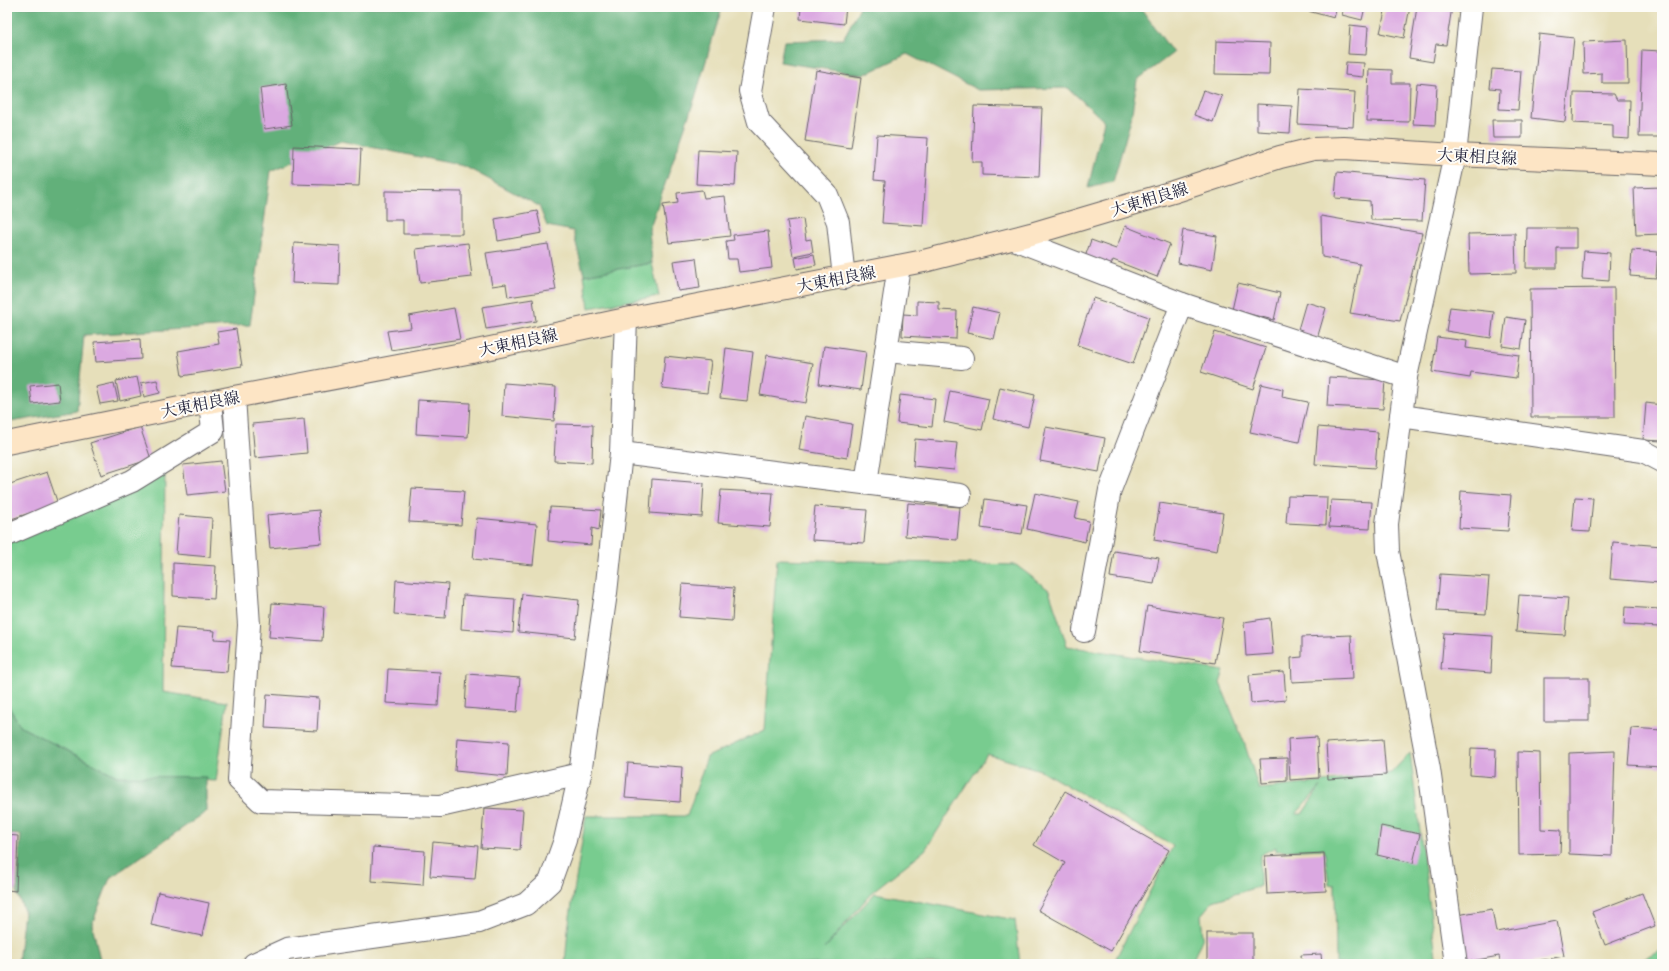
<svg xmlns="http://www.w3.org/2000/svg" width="1669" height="971" font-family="'IM FELL English','Noto Serif JP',serif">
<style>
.green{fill:#78cc8f;stroke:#4d7765;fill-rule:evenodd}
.forest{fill:#62b07a;stroke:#42695a}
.building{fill:#dba9e1}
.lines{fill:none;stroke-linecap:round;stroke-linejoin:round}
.minor-casing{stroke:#676467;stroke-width:24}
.tertiary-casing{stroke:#676467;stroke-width:24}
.secondary-casing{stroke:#676467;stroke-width:24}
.minor{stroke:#fff;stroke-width:22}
.tertiary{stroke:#fff;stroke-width:22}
.secondary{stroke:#fde5c5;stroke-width:22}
.labels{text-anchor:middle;stroke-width:4;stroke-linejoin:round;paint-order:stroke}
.street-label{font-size:16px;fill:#22223b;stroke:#fdfcf7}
</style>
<rect width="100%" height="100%" fill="#fdfcf7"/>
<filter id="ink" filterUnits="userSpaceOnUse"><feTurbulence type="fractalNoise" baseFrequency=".025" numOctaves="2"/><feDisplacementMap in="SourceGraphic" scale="8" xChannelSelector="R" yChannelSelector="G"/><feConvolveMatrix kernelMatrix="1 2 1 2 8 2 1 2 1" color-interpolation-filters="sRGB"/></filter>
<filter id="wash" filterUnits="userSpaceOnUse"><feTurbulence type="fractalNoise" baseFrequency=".012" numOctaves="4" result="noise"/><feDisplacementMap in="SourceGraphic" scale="16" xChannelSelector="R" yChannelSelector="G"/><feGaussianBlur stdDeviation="0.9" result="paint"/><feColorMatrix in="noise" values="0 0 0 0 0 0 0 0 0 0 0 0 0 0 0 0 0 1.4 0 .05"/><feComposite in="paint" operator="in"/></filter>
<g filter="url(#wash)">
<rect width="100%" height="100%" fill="#e6dfba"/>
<!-- green -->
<g class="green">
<polygon points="652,263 659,296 589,308 584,275"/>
<polygon points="165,469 163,692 227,702 216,781 117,776 21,727 7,704 7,543"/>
<path d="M 777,559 L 1016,565 L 1049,590 L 1067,646 L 1224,671 L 1220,683 L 1244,742 L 1259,789 L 1324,782 L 1391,773 L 1410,753 L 1437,964 L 1336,964 L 1335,885 L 1329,884 L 1324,849 L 1276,851 L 1276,847 L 1260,855 L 1260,886 L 1213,901 L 1201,915 L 1203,937 L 1191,964 L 1113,964 L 1173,846 L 1040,770 L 987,754 L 925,850 L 873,891 L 824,949 L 875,893 L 1015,920 L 1020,964 L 565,964 L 568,929 L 586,816 L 687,816 L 707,757 L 765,730 ZM 1321,786 L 1302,814 L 1296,814 Z"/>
<polygon points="1662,949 1662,964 1635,964"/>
</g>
<!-- forest -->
<g class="forest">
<polygon points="7,7 722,7 695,98 649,230 652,263 584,275 573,231 547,226 539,206 464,166 341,141 271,171 250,325 84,335 77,411 10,422 7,400"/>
<polygon points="860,7 1140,7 1173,53 1137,80 1131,119 1113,182 1088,188 1104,121 1068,88 978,90 907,54 863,75 780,62 784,41 843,39"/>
<polygon points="7,704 21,727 117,776 206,777 206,812 110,878 92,924 101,964 18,964 24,911 17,893 21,835 7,834"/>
</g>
<g id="blocks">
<!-- building -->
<g class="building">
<polygon points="801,7 846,7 844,24 800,19"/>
<polygon points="1293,7 1337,7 1334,18"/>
<polygon points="1344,7 1365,7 1362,20 1342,15"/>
<polygon points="1386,7 1410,7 1404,38 1380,33"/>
<polygon points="1417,7 1452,7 1446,45 1436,44 1433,62 1409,58"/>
<polygon points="1350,25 1368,27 1366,55 1348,54"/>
<polygon points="1539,34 1574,38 1565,122 1531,118"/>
<polygon points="1627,40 1628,83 1602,83 1602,73 1584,74 1583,42"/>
<polygon points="1216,41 1270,43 1269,75 1215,74"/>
<polygon points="1642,50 1662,51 1662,137 1639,137"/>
<polygon points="1346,62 1364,63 1363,77 1345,75"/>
<polygon points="1369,69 1392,70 1392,83 1410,83 1409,122 1367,121"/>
<polygon points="1492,69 1521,71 1518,110 1499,109 1500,89 1490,88"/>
<polygon points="816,70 861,78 851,148 805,141"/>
<polygon points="1417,83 1437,85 1435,125 1413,124"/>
<polygon points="286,84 292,125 265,129 260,88"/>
<polygon points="1300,89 1355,92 1353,127 1298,124"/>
<polygon points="1203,90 1222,96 1213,122 1194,115"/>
<polygon points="1574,93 1614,94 1617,100 1630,100 1629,139 1613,138 1613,125 1573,123"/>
<polygon points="1257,104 1292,106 1290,133 1257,131"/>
<polygon points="974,106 1042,108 1039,177 982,175 982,162 972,162"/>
<polygon points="1492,120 1522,120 1522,138 1493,138"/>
<polygon points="877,135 928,138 923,226 882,223 885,181 874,180"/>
<polygon points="294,146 361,149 359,186 293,184"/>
<polygon points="698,150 737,152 735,186 696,184"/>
<polygon points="1337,172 1425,180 1422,221 1371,220 1370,201 1335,198"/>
<polygon points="1662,187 1662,234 1636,235 1634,188"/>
<polygon points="702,190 704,198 725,196 730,236 669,243 663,205 678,203 677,193"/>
<polygon points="385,191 462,192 462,234 403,234 403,220 385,220"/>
<polygon points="537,211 542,233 498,241 495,219"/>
<polygon points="1321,216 1422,233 1400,321 1350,313 1360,264 1322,257"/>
<polygon points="803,219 806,240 811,239 813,252 793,256 787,221"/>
<polygon points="1125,226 1170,244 1157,277 1113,260 1110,267 1085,257 1091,240 1116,249"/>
<polygon points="1527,228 1576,228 1576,248 1557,248 1557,268 1526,268"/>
<polygon points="1183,230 1217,236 1212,270 1178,263"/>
<polygon points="768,231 772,268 739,272 737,259 728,259 726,241 734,240 733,235"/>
<polygon points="1515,233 1516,273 1469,274 1468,234"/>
<polygon points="294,243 340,246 339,285 292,283"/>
<polygon points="468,243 472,277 420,283 416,249"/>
<polygon points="548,244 556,290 508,297 506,284 492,286 486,253"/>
<polygon points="1632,250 1658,252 1656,278 1630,276"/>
<polygon points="1584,251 1610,253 1609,281 1582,279"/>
<polygon points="814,254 816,265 797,269 795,258"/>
<polygon points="696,258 700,288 678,291 673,261"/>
<polygon points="1238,283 1280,293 1274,320 1232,310"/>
<polygon points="1614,288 1615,417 1531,417 1530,289"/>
<polygon points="1093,298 1149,317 1133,364 1077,345"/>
<polygon points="533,299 536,321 486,329 482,307"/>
<polygon points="917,301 939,302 939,310 957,311 956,339 902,336 903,314 917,315"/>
<polygon points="1306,302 1326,308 1317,339 1297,333"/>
<polygon points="973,307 1000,313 994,339 967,333"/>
<polygon points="1450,307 1494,312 1491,338 1446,331"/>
<polygon points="454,308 460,339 391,350 387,331 411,328 409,316"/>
<polygon points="1506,317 1525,320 1521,349 1502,346"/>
<polygon points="236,329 242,366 182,376 178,351 219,344 217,332"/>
<polygon points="1215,332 1266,348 1253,389 1201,372"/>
<polygon points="1437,337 1467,341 1466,348 1519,355 1516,378 1471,372 1470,378 1432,372"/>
<polygon points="140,339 141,359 96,362 94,342"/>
<polygon points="824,346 866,352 861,390 819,384"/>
<polygon points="726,348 753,352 747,401 720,398"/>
<polygon points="767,355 813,363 806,403 760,395"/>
<polygon points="665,356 711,361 707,393 662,388"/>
<polygon points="137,377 141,396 120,401 116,381"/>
<polygon points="1329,377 1385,380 1383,409 1327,406"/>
<polygon points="157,380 160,393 144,397 141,383"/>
<polygon points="58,383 60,401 32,404 30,386"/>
<polygon points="114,383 118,401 100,404 96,387"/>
<polygon points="504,383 556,387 554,421 502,416"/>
<polygon points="1261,384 1283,389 1282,397 1308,402 1299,442 1250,432"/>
<polygon points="1000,387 1035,395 1028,427 993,419"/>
<polygon points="950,391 989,399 982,430 944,422"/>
<polygon points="900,395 935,399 932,427 897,423"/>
<polygon points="418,400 470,403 468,437 416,434"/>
<polygon points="1646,403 1662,405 1662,441 1643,440"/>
<polygon points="805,416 852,424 847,458 799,450"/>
<polygon points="304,419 307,453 255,458 252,424"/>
<polygon points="556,424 593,425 592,463 554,461"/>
<polygon points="140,427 151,459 101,475 90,443"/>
<polygon points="1046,427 1105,438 1099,472 1040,461"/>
<polygon points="1318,427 1378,432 1375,468 1315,464"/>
<polygon points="915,439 957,443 954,470 913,466"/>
<polygon points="221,461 225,491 187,495 183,465"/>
<polygon points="47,472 58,504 8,520 7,485"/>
<polygon points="652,479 704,483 702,517 650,513"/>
<polygon points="412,488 464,491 461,525 409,522"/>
<polygon points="721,490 773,493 770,527 718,523"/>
<polygon points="1461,491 1511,495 1508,531 1459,528"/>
<polygon points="1035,493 1079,502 1075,518 1089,521 1085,542 1027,529"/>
<polygon points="1288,496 1327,497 1326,525 1286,523"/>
<polygon points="1575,497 1593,498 1590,532 1572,531"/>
<polygon points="985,499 1027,505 1022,534 981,528"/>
<polygon points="1331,500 1372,502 1370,529 1329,527"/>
<polygon points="908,503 960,507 957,540 905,536"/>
<polygon points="1160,503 1223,513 1217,551 1154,540"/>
<polygon points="815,506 867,510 864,543 812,540"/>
<polygon points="550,507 601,510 599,530 592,528 591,545 548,541"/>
<polygon points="319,510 322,543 270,548 267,515"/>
<polygon points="179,515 212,518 210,557 176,554"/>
<polygon points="477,518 537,524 533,565 473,559"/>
<polygon points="1613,542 1662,546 1660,583 1610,579"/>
<polygon points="1114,551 1159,558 1154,584 1110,577"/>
<polygon points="173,563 216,566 214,599 173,596"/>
<polygon points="1440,574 1489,577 1486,614 1437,611"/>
<polygon points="396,580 448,584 445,618 394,614"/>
<polygon points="682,584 734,588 732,621 679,617"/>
<polygon points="522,594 579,600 575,638 518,632"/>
<polygon points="463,595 515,599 513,633 461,629"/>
<polygon points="1519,595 1568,598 1565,635 1516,632"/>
<polygon points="272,603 324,607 322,641 269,637"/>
<polygon points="1147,606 1223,618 1215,663 1140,651"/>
<polygon points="1625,607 1660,609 1659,627 1624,625"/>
<polygon points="1270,618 1273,654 1246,656 1244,622"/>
<polygon points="176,628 215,631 214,639 230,640 227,672 172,668"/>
<polygon points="1444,633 1493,636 1491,673 1441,669"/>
<polygon points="1351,635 1353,679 1292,682 1291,658 1302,657 1302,637"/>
<polygon points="388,669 440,672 438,706 386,703"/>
<polygon points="1284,672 1286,700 1251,703 1249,675"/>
<polygon points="467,674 520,678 517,712 465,708"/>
<rect x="1544" y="678" width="45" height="43"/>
<polygon points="267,694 319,698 317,731 265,728"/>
<polygon points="1631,728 1662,730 1662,767 1628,765"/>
<polygon points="1317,737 1319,778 1290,780 1288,739"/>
<polygon points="457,738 509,742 507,776 455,771"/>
<polygon points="1383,739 1386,775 1328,779 1326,743"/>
<polygon points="1471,748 1496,749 1495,777 1470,775"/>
<polygon points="1615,751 1612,856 1569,854 1569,753"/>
<polygon points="1518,752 1540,753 1541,829 1561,830 1560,854 1519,855"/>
<polygon points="1287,758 1287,781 1262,783 1260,759"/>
<polygon points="628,763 682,767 680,802 625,798"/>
<polygon points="1065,791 1169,850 1111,951 1038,910 1065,863 1034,845"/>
<polygon points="484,808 523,810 520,850 481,848"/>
<polygon points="1381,826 1420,834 1413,863 1377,855"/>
<polygon points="7,835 18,836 16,891 7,890"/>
<polygon points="433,842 478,846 475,879 430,876"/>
<polygon points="373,847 425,851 423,885 371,881"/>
<polygon points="1324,853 1326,891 1267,894 1265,856"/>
<polygon points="158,892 209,903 202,936 151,925"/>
<polygon points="1642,893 1655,926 1605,945 1592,912"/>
<polygon points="1492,909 1496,932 1557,921 1564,956 1521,964 1501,964 1499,956 1466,962 1457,915"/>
<rect x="1207" y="933" width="46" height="31"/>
<polygon points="1321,954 1322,964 1302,964 1301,955"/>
</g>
</g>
</g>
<g filter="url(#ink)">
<use href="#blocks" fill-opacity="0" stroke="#676467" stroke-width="1"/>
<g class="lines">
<!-- minor casing -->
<g class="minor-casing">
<g id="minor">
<polyline points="765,7 750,91 759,122 827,195 838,222 844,278"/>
<polyline points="1014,239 1182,304 1406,377"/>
<polyline points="886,351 962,358"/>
<polyline points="234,397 249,625 239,780 261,801 440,806 580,774"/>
<polyline points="1401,416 1643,451 1662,461"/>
<polyline points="621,453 960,495"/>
<polyline points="866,483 899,266"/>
<polyline points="7,535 132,481 213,431 210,402"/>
<polyline points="1084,631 1110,490 1182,304"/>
<polyline points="254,964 287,949 479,922 526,904 550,882 565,840 580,774 606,593 621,453 626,319"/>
</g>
</g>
<!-- tertiary casing -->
<g class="tertiary-casing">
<polyline id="tertiary" points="1456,964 1429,769 1388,551 1387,524 1406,377 1455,155 1471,7"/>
</g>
<!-- secondary casing -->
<g class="secondary-casing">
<polyline id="secondary" points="7,443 234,397 467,353 626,319 924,261 1031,234 1173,192 1280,157 1313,149 1344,148 1455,155 1662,164"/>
</g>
<!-- minor -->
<use href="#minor" class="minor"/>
<!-- tertiary -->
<use href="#tertiary" class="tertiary"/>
<!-- secondary -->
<use href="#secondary" class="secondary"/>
</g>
</g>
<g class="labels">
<!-- street labels -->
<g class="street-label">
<text transform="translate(1477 156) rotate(3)" y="6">大東相良線</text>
<text transform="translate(1149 199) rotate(-17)" y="6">大東相良線</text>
<text transform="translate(836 279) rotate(-11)" y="6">大東相良線</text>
<text transform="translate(518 342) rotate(-12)" y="6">大東相良線</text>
<text transform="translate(200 404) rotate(-11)" y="6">大東相良線</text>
</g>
</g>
<!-- margin -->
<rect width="1669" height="971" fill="none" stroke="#fdfcf7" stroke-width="24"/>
</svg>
